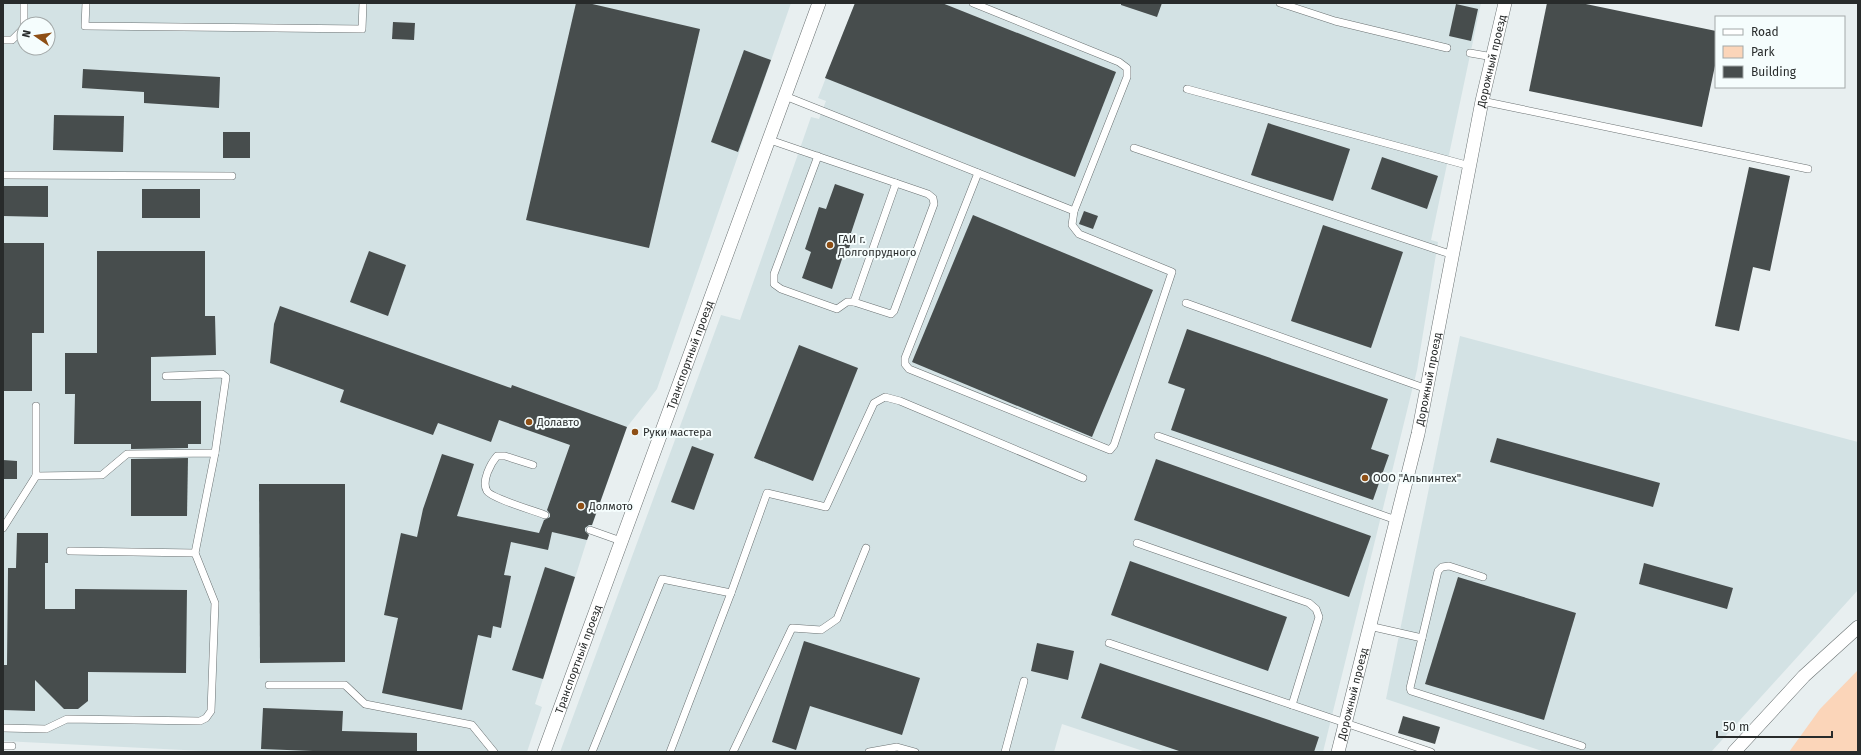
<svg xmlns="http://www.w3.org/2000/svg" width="1861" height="755" font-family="'Fira Sans',sans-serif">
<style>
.built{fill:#d3e2e4;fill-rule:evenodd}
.green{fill:#fbd5b9}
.building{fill:#474d4d}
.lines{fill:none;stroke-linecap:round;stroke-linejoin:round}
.service-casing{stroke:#6a7172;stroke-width:8}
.minor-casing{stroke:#6a7172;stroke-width:14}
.service{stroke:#fff;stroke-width:7}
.minor{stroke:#fff;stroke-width:13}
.poi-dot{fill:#8e4f15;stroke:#f5fdfd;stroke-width:1.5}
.labels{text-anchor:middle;stroke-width:4;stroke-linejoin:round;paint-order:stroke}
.street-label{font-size:11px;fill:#282b2b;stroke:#f5fdfd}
.poi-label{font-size:11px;fill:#282b2b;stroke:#f5fdfd;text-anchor:start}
</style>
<rect width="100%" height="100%" fill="#e8eff0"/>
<!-- built -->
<g class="built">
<path d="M 3,3 L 791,3 L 657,389 L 627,427 L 587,540 L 535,704 L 542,707 L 527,752 L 224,752 L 3,741 ZM 24,24 L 48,24 L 48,48 L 24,48 Z"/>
<polygon points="855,3 1481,3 1431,240 1438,242 1417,370 1323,752 1146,752 1062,724 1054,752 560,752 721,315 740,320 811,117 819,119 826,101 818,98"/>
<polygon points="1460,336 1858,442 1858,590 1711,752 1545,752 1386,699"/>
</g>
<!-- green -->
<polygon class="green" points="1858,670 1858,752 1789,752 1820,709"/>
<!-- building -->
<g class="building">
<polygon points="576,3 588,3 700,29 649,248 526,220"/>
<polygon points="855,3 942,3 1116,72 1075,177 825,78"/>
<polygon points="1121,3 1162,3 1157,17 1121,5"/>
<polygon points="1547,3 1581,3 1716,31 1716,61 1702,127 1529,91"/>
<polygon points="1456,4 1478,9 1471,41 1449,36"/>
<polygon points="393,22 415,23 414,40 392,39"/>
<polygon points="744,50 771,60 738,152 711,142"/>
<polygon points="83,69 220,77 219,108 144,103 144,92 82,88"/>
<polygon points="54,115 124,116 123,152 53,150"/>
<polygon points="1268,123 1350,149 1333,201 1251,175"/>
<rect x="223" y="132" width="27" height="26"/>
<polygon points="1382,157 1438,176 1427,209 1371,189"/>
<polygon points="1749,167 1790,176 1770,271 1753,267 1739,331 1715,326"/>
<polygon points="835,184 864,194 851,233 854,234 848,251 845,250 832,289 802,278 811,252 805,249 819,207 826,209"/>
<polygon points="3,186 48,186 48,217 3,216"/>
<rect x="142" y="189" width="58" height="29"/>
<polygon points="1084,211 1098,216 1093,229 1079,224"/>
<polygon points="973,215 1153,290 1092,437 912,362"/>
<polygon points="1323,225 1403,252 1371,348 1291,321"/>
<polygon points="3,243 44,243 44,333 32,333 32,391 3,391"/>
<polygon points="97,251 205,251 205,316 215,316 216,355 151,357 151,401 201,401 201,444 188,444 188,448 131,449 131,444 74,444 75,394 65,394 65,353 97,353"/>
<polygon points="369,251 406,265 388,316 350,302"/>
<polygon points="280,306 511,388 512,385 627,427 592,525 589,525 585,528 585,531 589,535 587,540 552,532 548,550 511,542 504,575 511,576 501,628 493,626 491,638 478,635 462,710 382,693 398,618 384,615 401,533 417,537 423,509 442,454 474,464 457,516 539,533 544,520 550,517 550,514 547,510 570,445 499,420 491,442 438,423 433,435 340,402 344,390 270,363 274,324"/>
<polygon points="1187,329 1388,399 1371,449 1389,455 1373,500 1171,430 1185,389 1168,383"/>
<polygon points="799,345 858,368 813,481 754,458"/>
<polygon points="1497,438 1660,483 1653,507 1490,462"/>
<polygon points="692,446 714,454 694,510 671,502"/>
<polygon points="188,458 187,516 131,516 131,459"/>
<polygon points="1156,459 1371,536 1349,597 1134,520"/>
<polygon points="3,460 17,461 17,479 3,479"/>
<polygon points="259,484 345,484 345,662 260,663"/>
<polygon points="17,533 48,533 48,563 45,563 45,609 75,609 75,589 187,590 186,673 88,672 88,701 78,709 64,709 35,680 35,711 3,710 3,665 7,665 8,568 16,568"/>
<polygon points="1130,561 1287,617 1268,671 1111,615"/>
<polygon points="1644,563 1733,588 1727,609 1639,584"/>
<polygon points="545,567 575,577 543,679 512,670"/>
<polygon points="1458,577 1576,613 1544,720 1425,684"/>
<polygon points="804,641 920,678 902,735 810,706 796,750 772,742"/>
<polygon points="1037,643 1074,651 1068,680 1031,671"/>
<polygon points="1100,663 1319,737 1314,752 1182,752 1081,718"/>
<polygon points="263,708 343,711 342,731 417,733 417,752 339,752 261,749"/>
<polygon points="1403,716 1440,727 1435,744 1398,733"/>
</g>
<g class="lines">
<!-- service casing -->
<g class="service-casing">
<g id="service">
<polyline points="86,3 85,26 362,29 363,3"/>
<polyline points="973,3 1119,62 1127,68 1127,77 1074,211 1072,225 1079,234 1172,272 1114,445 1110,450 909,369 905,364 905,358 978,173"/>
<polyline points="1280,3 1335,21 1447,48"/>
<polyline points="24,24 24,3"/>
<polyline points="3,40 12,40 24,28"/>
<polyline points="1470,53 1493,57"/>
<polyline points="1187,89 1470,166"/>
<polyline points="785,96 1074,211"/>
<polyline points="1482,101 1808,169"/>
<polyline points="770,140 928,194 933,198 934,204 894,311 891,314 854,302 847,302 837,309 781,289 774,284 774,274 818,156"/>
<polyline points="1134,148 1453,255"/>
<polyline points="3,175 232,176"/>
<polyline points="854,302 896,183"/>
<polyline points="1186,303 1427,389"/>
<polyline points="166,376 222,374 226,377 215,453"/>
<polyline points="1158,436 1396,520"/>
<path d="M 533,465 L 505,456 L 497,456 C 491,463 481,481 487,491 C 491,498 535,511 545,515"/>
<polyline points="36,476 36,406"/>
<polyline points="3,528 36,476 102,475 127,454 215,453 195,553 215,603 211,711 206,718 200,721 67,719 46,729 3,728"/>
<polyline points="590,530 621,541"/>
<polyline points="1137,543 1309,603 1316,609 1319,617 1292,705"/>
<polyline points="70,551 195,553"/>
<polyline points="1483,577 1449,566 1442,567 1438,571 1410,688 1411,691 1582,746"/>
<polyline points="1369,626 1422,638"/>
<polyline points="1109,643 1431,752"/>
<polyline points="269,685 345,685 365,704 472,725 494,752"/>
<polyline points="3,746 12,746"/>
<polyline points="592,752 662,579 731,593"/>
<polyline points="670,752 731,593 767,493 826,507 874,403 885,397 900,401 1083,478"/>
<polyline points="733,752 792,628 821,630 837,619 866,548"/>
<polyline points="869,752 897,747 915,752"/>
<polyline points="1005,752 1024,681"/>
</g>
</g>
<!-- minor casing -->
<g class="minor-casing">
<g id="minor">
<path id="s1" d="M 544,752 L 819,3"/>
<path id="s2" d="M 1338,752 L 1418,434 L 1482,101 L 1505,3"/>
<polyline points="1734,752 1804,676 1858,627"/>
</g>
</g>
<!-- service -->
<use href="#service" class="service"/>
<!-- minor -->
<use href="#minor" class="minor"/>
</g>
<!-- markers -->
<g class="poi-dot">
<circle cx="830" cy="245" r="4"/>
<circle cx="529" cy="422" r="4"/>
<circle cx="635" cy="432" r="4"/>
<circle cx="1365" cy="478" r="4"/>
<circle cx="581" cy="506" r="4"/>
</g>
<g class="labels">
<!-- street labels -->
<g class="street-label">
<text dy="4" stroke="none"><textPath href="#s2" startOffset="708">Дорожный проезд</textPath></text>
<text dy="4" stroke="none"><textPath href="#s1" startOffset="423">Транспортный проезд</textPath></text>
<text dy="4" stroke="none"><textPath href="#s2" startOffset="384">Дорожный проезд</textPath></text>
<text dy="4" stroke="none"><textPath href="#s1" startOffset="99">Транспортный проезд</textPath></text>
<text dy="4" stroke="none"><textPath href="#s2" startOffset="60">Дорожный проезд</textPath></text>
</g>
<!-- poi labels -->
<g class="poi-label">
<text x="838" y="243">ГАИ г.<tspan x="838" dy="13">Долгопрудного</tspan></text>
<text x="537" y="426">Долавто</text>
<text x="643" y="436">Руки мастера</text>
<text x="1373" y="482">ООО "Альпинтех"</text>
<text x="589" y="510">Долмото</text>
</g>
</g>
<!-- border -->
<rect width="1861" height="755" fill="none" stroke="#282b2b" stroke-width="8"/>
<!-- legend -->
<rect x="1715" y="16" width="130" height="72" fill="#f5fdfd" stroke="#a3a9a9"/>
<rect x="1723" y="29" width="20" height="6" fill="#ffffff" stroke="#a3a9a9"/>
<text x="1751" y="36" font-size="12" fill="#282b2b">Road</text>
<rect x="1723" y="46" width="20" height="12" fill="#fbd5b9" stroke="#a3a9a9"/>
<text x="1751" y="56" font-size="12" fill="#282b2b">Park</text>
<rect x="1723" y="66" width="20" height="12" fill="#474d4d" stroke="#a3a9a9"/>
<text x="1751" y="76" font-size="12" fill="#282b2b">Building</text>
<!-- north arrow -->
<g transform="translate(36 36) rotate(283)"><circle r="19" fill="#f5fdfd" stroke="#a3a9a9"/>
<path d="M0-3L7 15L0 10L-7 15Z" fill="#8e4f15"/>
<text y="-6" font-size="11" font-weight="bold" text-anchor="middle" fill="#282b2b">N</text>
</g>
<!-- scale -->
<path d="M1717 731v6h115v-6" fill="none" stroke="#282b2b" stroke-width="2"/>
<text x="1723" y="731" font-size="12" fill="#282b2b" stroke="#f5fdfd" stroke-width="3" paint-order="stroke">50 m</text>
</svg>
